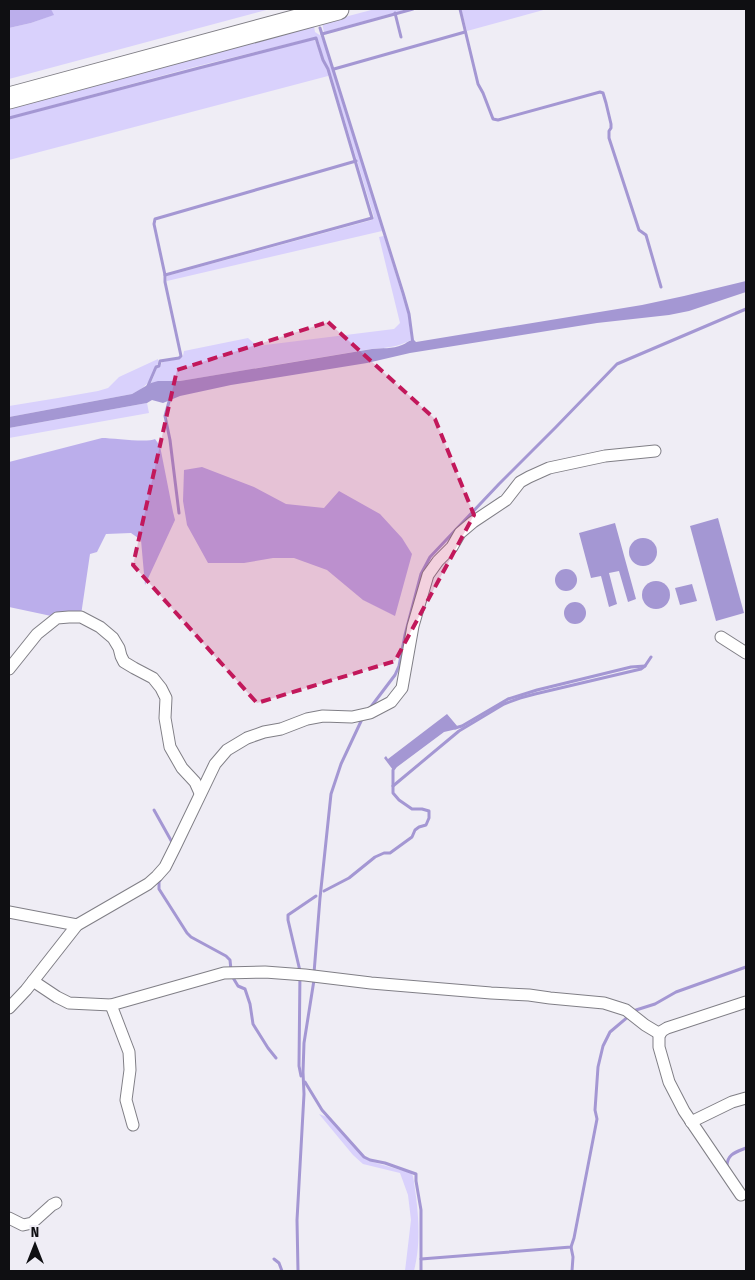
<svg xmlns="http://www.w3.org/2000/svg" width="755" height="1280" font-family="'Fira Sans Condensed',sans-serif">
<style>
.green{fill:#d9d1fc}
.forest{fill:#bbaeeb}
.water{fill:#a497d3}
.lines{fill:none;stroke-linecap:round;stroke-linejoin:round}
.stream{stroke:#a497d3;stroke-width:3}
.minor-casing{stroke:#807f86;stroke-width:13}
.motorway-casing{stroke:#807f86;stroke-width:23}
.minor{stroke:#fff;stroke-width:11}
.motorway{stroke:#fff;stroke-width:21}
.marked{fill:#c2185b;fill-opacity:0.2;stroke:#c2185b;stroke-width:4;stroke-dasharray:10 6;stroke-linejoin:round}
</style>
<rect width="100%" height="100%" fill="#efedf5"/>
<!-- green -->
<g class="green">
<polygon points="51,9 270,9 9,79 9,28 31,23 53,15"/>
<polygon points="375,9 408,9 324,32 322,23"/>
<polygon points="461,9 547,9 467,31"/>
<path d="M 314,26 L 315,32 L 321,36 L 333,69 L 380,220 L 382,231 L 167,281 L 167,276 L 372,220 L 374,217 L 329,68 C 327,64 324,61 323,57 C 320,50 321,43 316,37 L 198,66 L 9,117 L 9,109 Z"/>
<path d="M 314,39 C 318,46 319,53 322,59 C 324,64 327,68 329,74 L 328,76 L 9,160 L 9,119 Z"/>
<path d="M 384,236 L 408,314 L 411,340 C 398,347 386,348 371,349 L 180,381 L 151,383 L 157,368 L 160,367 L 162,362 L 179,359 L 183,356 L 184,351 L 248,338 L 257,346 L 394,329 L 400,323 L 379,237 Z"/>
<path d="M 158,359 L 158,364 L 155,366 C 150,383 147,386 132,394 L 9,417 L 9,406 L 58,398 L 98,391 L 108,388 L 119,377 Z"/>
<polygon points="147,403 149,413 9,438 9,428"/>
<path d="M 319,1114 L 327,1117 L 363,1157 L 369,1161 L 411,1173 L 413,1176 C 418,1207 422,1241 414,1271 L 405,1271 L 411,1220 L 408,1195 L 400,1173 L 363,1164 L 353,1155 Z"/>
</g>
<!-- forest -->
<g class="forest">
<polygon points="9,9 51,9 54,15 31,23 9,28"/>
<path d="M 102,438 C 113,438 147,443 155,439 L 160,446 L 173,512 L 175,520 L 145,585 L 141,540 L 131,533 L 106,534 L 97,552 L 90,554 L 81,615 L 56,617 L 9,607 L 9,462 Z"/>
<polygon points="202,467 254,487 286,504 324,508 339,491 380,514 402,538 412,554 395,616 363,600 327,570 294,558 273,558 244,563 208,563 187,525 183,501 184,470"/>
</g>
<!-- water -->
<g class="water">
<path d="M 746,281 L 746,292 L 689,311 L 669,315 L 597,323 L 410,353 L 367,363 L 231,385 L 180,396 L 163,403 L 152,400 L 147,403 L 9,428 L 9,417 L 132,394 L 151,383 L 158,381 L 180,381 L 372,349 C 381,348 393,349 402,345 C 407,343 409,340 414,340 L 416,342 L 642,305 L 684,296 Z"/>
<polygon points="718,518 744,613 716,621 690,526"/>
<polygon points="615,523 636,599 628,602 619,571 609,573 617,604 609,607 601,576 591,578 579,533"/>
<circle cx="643" cy="552" r="14"/>
<circle cx="566" cy="580" r="11"/>
<circle cx="656" cy="595" r="14"/>
<polygon points="692,584 697,601 680,605 675,588"/>
<circle cx="575" cy="613" r="11"/>
<polygon points="447,714 458,727 457,729 444,732 393,770 384,758 386,756 388,759"/>
</g>
<g class="lines">
<!-- stream -->
<g class="stream">
<polyline points="460,9 478,84 483,93 493,119 498,120 600,92 603,93 606,103 611,124 611,128 609,131 609,138 639,230 646,235 661,287"/>
<polyline points="395,13 401,37"/>
<polyline points="320,28 403,293 409,314 413,344"/>
<polyline points="322,34 413,9"/>
<polyline points="334,69 465,32"/>
<polyline points="9,118 199,68 316,38 323,60 328,69 372,218 165,275"/>
<polyline points="147,388 156,367 159,366 160,361 179,358 181,356 165,282 165,275 154,224 155,219 356,161"/>
<polyline points="170,398 165,416 170,440 179,513"/>
<polyline points="370,708 395,675 399,666 405,635 421,574 430,557 499,484 556,427 617,364 746,309"/>
<polyline points="455,728 462,726 508,699 537,690 631,667 645,666"/>
<polyline points="393,786 459,731 504,704 520,698 535,694 641,669 645,666 651,657"/>
<polyline points="154,810 173,844"/>
<polyline points="162,877 159,882 159,889 187,933 191,937 226,956 230,960 231,970"/>
<polyline points="324,891 349,878 375,857 384,853 390,853 412,837 415,830 419,827 426,825 429,818 429,811 422,809 412,809 399,800 393,793 393,770 395,767"/>
<polyline points="314,973 320,898 331,794 341,764 363,717"/>
<polyline points="232,976 238,986 245,989 250,1004 253,1024 268,1048 276,1058"/>
<polyline points="301,1076 299,1066 300,971 288,920 288,915 316,896"/>
<polyline points="305,1082 322,1110 364,1157 370,1160 385,1163 416,1174 416,1181 421,1210 421,1271"/>
<path d="M 727,1166 C 727,1154 736,1152 746,1148"/>
<polyline points="571,1247 573,1257 572,1271"/>
<polyline points="274,1259 279,1263 282,1271"/>
<polyline points="421,1259 571,1247 574,1238 597,1119 595,1110 598,1067 603,1046 610,1032 636,1010 655,1004 676,992 746,967"/>
<polyline points="298,1271 297,1220 304,1094 303,1072 304,1043 314,980"/>
</g>
<!-- minor casing -->
<g class="minor-casing">
<g id="minor">
<polyline points="721,637 746,653"/>
<polyline points="9,669 37,634 57,618 69,617 81,617 100,627 113,638 119,648 121,656 124,662 134,668 153,678 161,688 166,698 165,718 170,747 182,768 195,782 200,793"/>
<polyline points="9,912 77,925"/>
<polyline points="33,981 57,997 69,1003 111,1005 224,973 265,972 305,975 371,983 491,993 529,995 550,998 604,1003 626,1010 645,1025 660,1034"/>
<polyline points="111,1005 129,1052 130,1070 126,1100 133,1125"/>
<polyline points="9,1008 26,990 77,925 148,884 157,876 165,867 175,847 215,764 227,750 247,738 264,732 281,729 307,719 323,716 352,717 370,713 391,702 402,688 413,626 428,575 438,561 452,547 460,533 473,522 506,500 520,482 529,477 549,468 605,456 655,451"/>
<polyline points="691,1122 732,1102 746,1098"/>
<polyline points="741,1195 684,1111 669,1082 659,1047 659,1036 662,1031 667,1028 746,1002"/>
<polyline points="9,1218 23,1225 32,1223 52,1205 56,1203"/>
</g>
</g>
<!-- motorway casing -->
<g class="motorway-casing">
<polyline id="motorway" points="9,98 338,9"/>
</g>
<!-- minor -->
<use href="#minor" class="minor"/>
<!-- motorway -->
<use href="#motorway" class="motorway"/>
</g>
<!-- marked area -->
<path class="marked" d="M 328,322 L 435,419 L 474,515 L 395,661 L 257,703 L 133,565 L 177,370 Z"/>
<!-- border -->
<rect width="755" height="1280" fill="none" stroke="#0f0f12" stroke-width="20"/>
<!-- north arrow -->
<g transform="translate(35 1245)" stroke="#efedf5" stroke-width="4" paint-order="stroke">
<path d="M0-4L9 19L0 12L-9 19Z" fill="#0f0f12"/>
<text y="-8" font-size="14" font-weight="bold" text-anchor="middle" fill="#0f0f12">N</text>
</g>
</svg>
